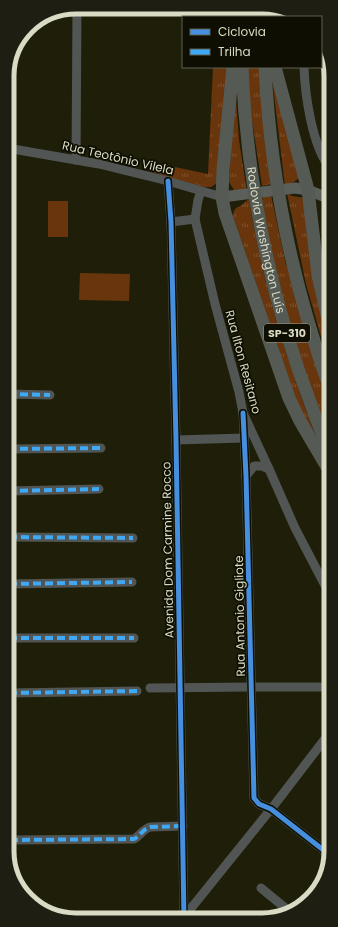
<svg xmlns="http://www.w3.org/2000/svg" width="338" height="927" font-family="Poppins,sans-serif">
<style>
.grass{fill:url(#grass-tufts)}
.pitch{fill:#68350c}
.lines{fill:none;stroke-linecap:round;stroke-linejoin:round}
.minor{stroke:#515553;stroke-width:9}
.major{stroke:#5a5f5a;stroke-width:11}
.highway{stroke:#555a54;stroke-width:13}
.quiet{stroke:#3fa9f5;stroke-width:4;stroke-dasharray:8 4;stroke-linecap:butt}
.cycleway-casing{stroke:#0e0f02;stroke-width:8}
.cycleway{stroke:#468fdf;stroke-width:5}
.labels{text-anchor:middle;stroke-width:3.5;stroke-linejoin:round;paint-order:stroke}
.shield{fill:#0e0f02;stroke:#9c9e8a;stroke-width:1}
.shield-label{font-size:11px;font-weight:bold;fill:#d9dbc4}
.street-label{font-size:12px;fill:#d9dbc4;stroke:#0e0f02}
.rim{fill:none;stroke:#d9dbc4;stroke-width:5}
</style>
<defs>
<pattern id="grass-tufts" width="24" height="20" patternUnits="userSpaceOnUse"><rect width="24" height="20" fill="#68350c"/><path d="M3 7l-1-3M5 7V3M7 7l1-3M15 17l-1-3M17 17v-4M19 17l1-3" fill="none" stroke="#7d522e"/></pattern>
</defs>
<rect width="100%" height="100%" fill="#1e1e09"/>
<!-- grass -->
<g class="grass">
<polygon points="215,8 232,8 231,17 215,17"/>
<rect x="245" y="8" width="14" height="9"/>
<polygon points="213,67 229,67 217,183 211,187 204,187 148,171 151,162 208,174"/>
<polygon points="247,67 260,67 272,184 262,186 249,100"/>
<polygon points="272,78 299,178 291,184 285,186"/>
<polygon points="234,99 236,99 239,140 247,192 234,190 229,182"/>
<polygon points="287,193 292,196 305,198 315,282 330,340 330,368 306,284"/>
<polygon points="271,195 286,265 289,268 318,370 330,404 330,443 284,309 261,205 263,196"/>
<path d="M 249,199 C 263,286 288,366 320,447 L 304,423 L 233,216 C 235,205 237,209 243,204 C 245,202 247,200 249,199 Z"/>
</g>
<!-- pitch -->
<g class="pitch">
<rect x="48" y="201" width="20" height="36"/>
<polygon points="80,273 130,274 129,301 79,300"/>
</g>
<g class="lines">
<!-- minor -->
<g class="minor">
<path d="M 304,67 C 305,95 312,146 330,168"/>
<polyline points="7,148 99,164 168,181 222,197"/>
<polyline points="76,160 77,7"/>
<polyline points="168,181 171,222 176,440 184,919"/>
<polyline points="201,191 198,200 195,219 215,304 239,392 243,413 269,469 295,528 330,595"/>
<polyline points="171,222 195,219"/>
<polyline points="8,394 50,395"/>
<polyline points="243,413 246,476 254,798 259,804 271,809 331,856"/>
<polyline points="176,440 244,438"/>
<polyline points="8,449 101,448"/>
<polyline points="8,454 10,867"/>
<polyline points="246,476 254,466 262,466 269,469"/>
<polyline points="8,491 99,489"/>
<polyline points="9,537 133,538"/>
<polyline points="9,584 132,582"/>
<polyline points="9,638 134,638"/>
<polyline points="150,688 252,687 331,687"/>
<polyline points="9,693 137,691"/>
<path d="M 10,840 L 134,839 C 140,836 143,829 150,827 L 183,826"/>
<polyline points="261,888 289,911"/>
<polyline points="184,917 275,804 331,731"/>
</g>
<!-- major -->
<polyline class="major" points="222,197 295,188 308,190 330,199"/>
<!-- highway -->
<g class="highway">
<polyline points="264,8 266,17"/>
<polyline points="237,17 238,8"/>
<polyline points="233,67 223,170 222,197 225,213 289,398 300,421 330,472"/>
<path id="s1" d="M 242,67 C 247,184 271,301 313,410 C 318,425 324,438 330,452"/>
<path d="M 265,67 C 270,177 293,285 330,389"/>
<polyline points="275,67 308,190 318,275 330,328"/>
</g>
<!-- quiet -->
<g class="quiet">
<polyline points="8,394 50,395"/>
<polyline points="8,449 101,448"/>
<polyline points="8,491 99,489"/>
<polyline points="9,537 133,538"/>
<polyline points="9,584 132,582"/>
<polyline points="9,638 134,638"/>
<polyline points="9,693 137,691"/>
<path d="M 10,840 L 134,839 C 140,836 143,829 150,827 L 183,826"/>
</g>
<!-- cycleway casing -->
<g class="cycleway-casing">
<g id="cycleway">
<polyline points="168,181 171,222 176,440 184,919"/>
<polyline points="243,413 246,476 254,798 259,804 271,809 331,856"/>
</g>
</g>
<!-- cycleway -->
<use href="#cycleway" class="cycleway"/>
</g>
<g class="labels">
<!-- shield labels -->
<rect class="shield" x="264" y="324" width="46" height="18" rx="3"/>
<g class="shield-label">
<text x="287" y="337">SP-310</text>
</g>
<!-- street labels -->
<g class="street-label">
<text transform="translate(118 158) rotate(13)" y="4">Rua Teotônio Vilela</text>
<text dy="4" stroke="none"><textPath href="#s1" startOffset="175">Rodovia Washington Luís</textPath></text>
<text transform="translate(243 362) rotate(75)" y="4">Rua Ilton Resitano</text>
<text transform="translate(168 550) rotate(-91)" y="4">Avenida Dom Carmine Rocco</text>
<text transform="translate(240 616) rotate(-91)" y="4">Rua Antonio Gigliote</text>
</g>
</g>
<!-- crop -->
<path d="M0 0H338V927H0ZM76 14H262A62 62 0 0 1 324 76V851A62 62 0 0 1 262 913H76A62 62 0 0 1 14 851V76A62 62 0 0 1 76 14Z" fill="#1e1f12" fill-rule="evenodd"/>
<path class="rim" d="M76 14H262A62 62 0 0 1 324 76V851A62 62 0 0 1 262 913H76A62 62 0 0 1 14 851V76A62 62 0 0 1 76 14Z"/>
<!-- legend -->
<rect x="182" y="16" width="140" height="52" fill="#0e0f02" stroke="#5f6150"/>
<rect x="190" y="29" width="20" height="6" fill="#468fdf" stroke="#5f6150"/>
<text x="218" y="36" font-size="12" fill="#d9dbc4">Ciclovia</text>
<rect x="190" y="49" width="20" height="6" fill="#3fa9f5" stroke="#5f6150"/>
<text x="218" y="56" font-size="12" fill="#d9dbc4">Trilha</text>
</svg>
